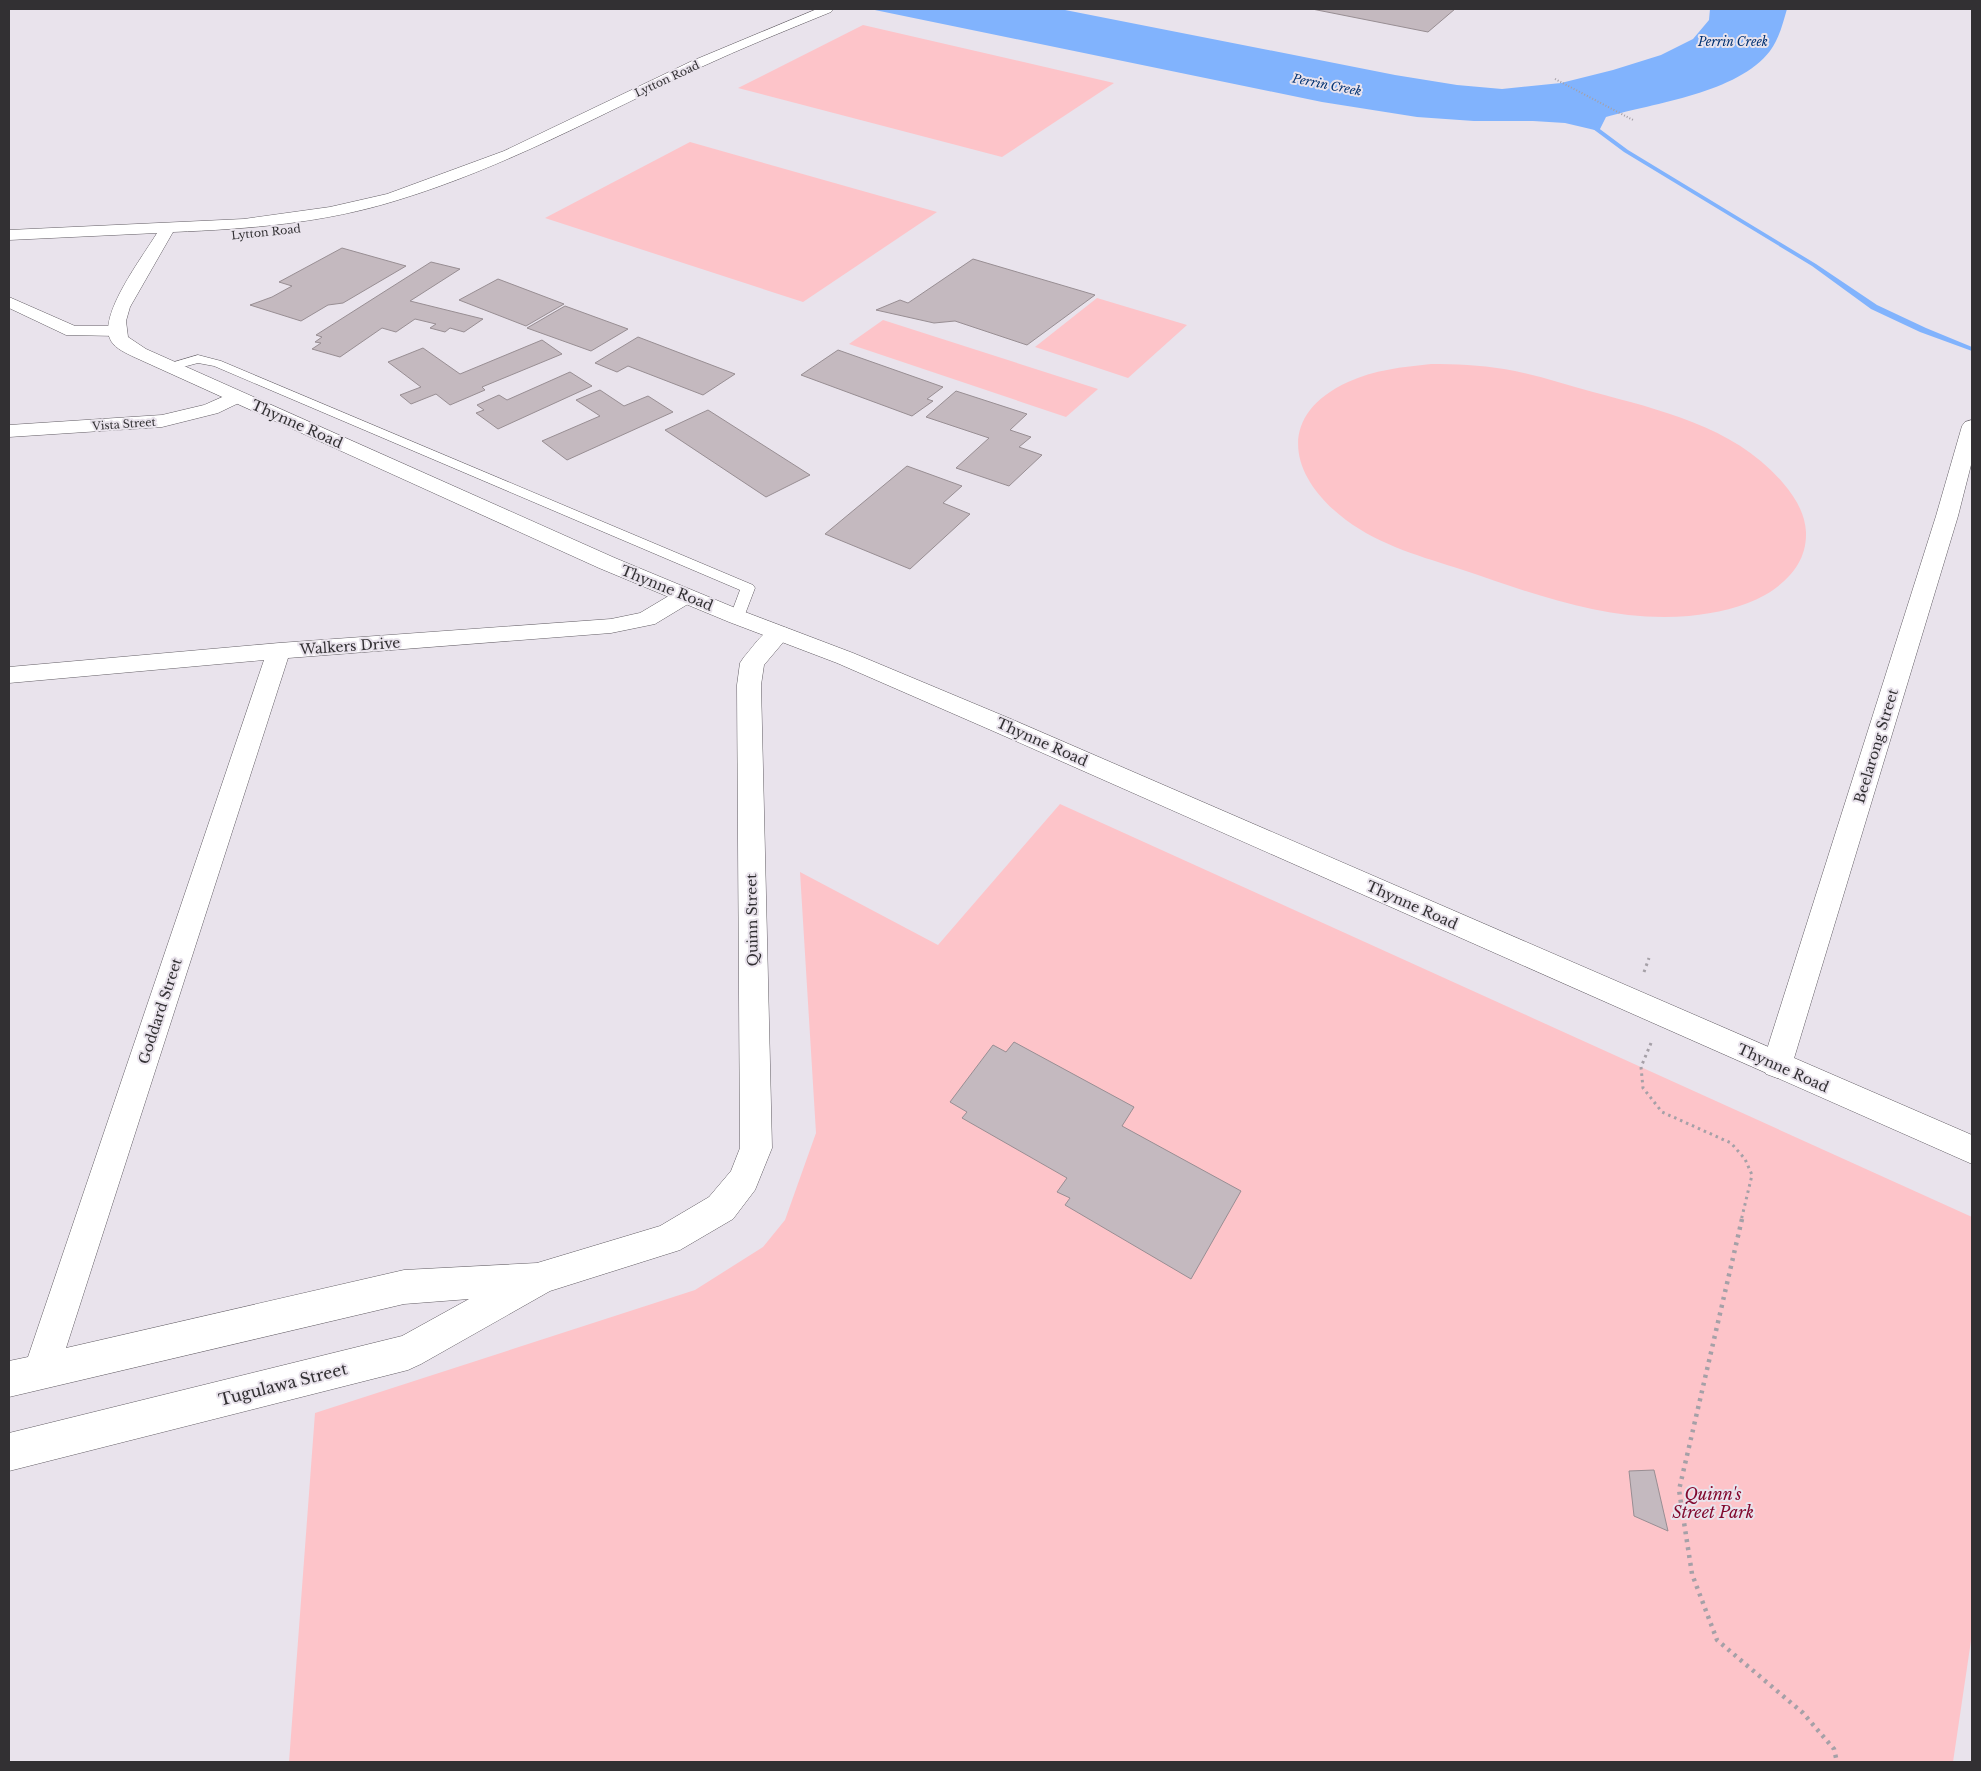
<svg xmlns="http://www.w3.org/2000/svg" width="1981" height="1771" font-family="'Libre Baskerville',serif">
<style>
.green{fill:#fdc4c9}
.water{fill:#81b3fd}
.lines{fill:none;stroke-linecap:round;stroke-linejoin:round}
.stream{fill:#81b3fd;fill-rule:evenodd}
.building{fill:#c4b9bf;stroke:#988e93}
.service-casing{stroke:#625d64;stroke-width:1}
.minor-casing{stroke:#625d64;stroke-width:1}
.secondary-casing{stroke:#625d64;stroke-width:1}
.path-far2{stroke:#a5a0a7;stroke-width:2;stroke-dasharray:1 2;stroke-linecap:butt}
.path-far1{stroke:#a5a0a7;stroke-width:3;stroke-dasharray:2.5 4;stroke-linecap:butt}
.path{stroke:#a5a0a7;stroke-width:4.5;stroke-dasharray:3 5;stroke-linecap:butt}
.service{fill:#fff;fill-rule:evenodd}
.minor{fill:#fff;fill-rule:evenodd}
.secondary{fill:#fff;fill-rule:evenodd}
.labels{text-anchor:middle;stroke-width:4;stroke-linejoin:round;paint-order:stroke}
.far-street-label{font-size:11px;fill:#323033;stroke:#e9e3ec}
.far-water-label{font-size:12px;font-style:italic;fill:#023272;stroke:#e9e3ec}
.street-label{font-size:14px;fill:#323033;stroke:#e9e3ec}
.near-street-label{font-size:16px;fill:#323033;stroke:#e9e3ec}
.near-park-label{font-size:16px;font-style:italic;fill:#820a2f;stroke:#e9e3ec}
</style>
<rect width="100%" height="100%" fill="#e9e3ec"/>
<!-- green -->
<g class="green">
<polygon points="863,25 1114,83 1002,157 738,88"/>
<polygon points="690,142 937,212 803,302 545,218"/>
<polygon points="1097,298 1187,325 1128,378 1035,347"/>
<polygon points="883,320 1098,389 1066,417 849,344"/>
<path d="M 1431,364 C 1455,364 1480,365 1504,369 C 1534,374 1564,384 1593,392 C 1660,410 1736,427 1783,483 C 1795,497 1805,513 1806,532 C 1807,561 1789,581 1765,595 C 1742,608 1716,613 1689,616 C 1610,623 1537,595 1463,570 C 1423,557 1381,546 1346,520 C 1290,478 1274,416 1348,382 C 1374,370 1402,367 1431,364 Z"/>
<polygon points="1060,804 1972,1217 1972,1634 1953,1762 289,1762 315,1413 695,1290 763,1247 785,1220 816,1133 800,872 938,945"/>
</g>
<!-- water -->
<path class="water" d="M 870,9 L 1060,9 L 1395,75 L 1457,85 L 1502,89 L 1561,83 L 1613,70 L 1661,55 L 1693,39 L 1709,20 L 1710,9 L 1787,9 C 1783,23 1779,39 1770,51 C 1738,93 1654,103 1606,117 L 1599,131 L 1565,123 L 1533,121 L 1474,121 L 1417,117 L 1322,102 Z"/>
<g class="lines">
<!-- stream -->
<polygon class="stream" points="1585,121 1589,121 1628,150 1816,264 1877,305 1926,328 1972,347 1972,351 1920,332 1871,309 1812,266 1624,152 1585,123"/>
</g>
<!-- building -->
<g class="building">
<polygon points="1312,9 1455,9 1428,32"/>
<polygon points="342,248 406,266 343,303 328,305 301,321 250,305 272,297 292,286 279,282"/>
<polygon points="973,259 1095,295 1027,345 955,321 934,323 876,310 900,300 908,303"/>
<polygon points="431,262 460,269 410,301 483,319 464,332 450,328 445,332 430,328 436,324 415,319 396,332 382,328 340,357 312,349 321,343 315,342 322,337 316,335"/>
<polygon points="498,279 564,304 526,326 459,300"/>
<polygon points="565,306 628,329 591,351 527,328"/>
<polygon points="638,337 735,374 703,395 628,366 617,372 595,363"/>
<polygon points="542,340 562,354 482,387 485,390 450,405 436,394 411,404 400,395 421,387 388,362 423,348 460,374"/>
<polygon points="838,350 943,387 927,399 933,401 912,416 801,375"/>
<polygon points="570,372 592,386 498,429 476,413 484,410 477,405 499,395 507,400"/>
<polygon points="600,390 624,406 648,396 673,412 567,460 542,441 600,416 576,400"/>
<polygon points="956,391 1027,414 1010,430 1031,437 1019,447 1042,455 1009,486 956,468 989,438 926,417"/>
<polygon points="708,410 810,475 766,497 665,430"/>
<polygon points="907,466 962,486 943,503 970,514 910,569 825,534"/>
<polygon points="1014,1042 1134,1107 1122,1126 1241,1191 1191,1279 1065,1205 1070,1198 1057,1192 1067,1178 962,1118 967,1112 950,1102 993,1045 1006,1052"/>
<polygon points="1654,1470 1668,1531 1634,1516 1629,1471"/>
</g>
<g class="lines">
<!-- service casing -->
<g class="service-casing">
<polygon id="service" points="198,355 221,361 753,585 755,588 744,617 742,620 732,620 730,617 740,590 214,366 198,363 168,371 162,367 164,365"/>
</g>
<!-- minor casing -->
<g class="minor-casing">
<g id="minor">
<polygon points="9,297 75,326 118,326 124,327 127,331 124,335 118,336 66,335 9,308"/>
<polygon points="236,391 243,393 246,397 243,401 218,413 162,427 9,437 9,425 162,415 204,405"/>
<polygon points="1972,420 1972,461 1958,516 1792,1065 1788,1074 1777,1078 1766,1074 1762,1065 1936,516 1962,426 1965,422"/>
<path d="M 685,589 L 693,591 L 696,596 L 693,601 L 655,624 L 611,633 L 288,658 L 66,1348 L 404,1270 L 537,1263 L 660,1226 L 709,1197 L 731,1171 L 740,1148 L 737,685 L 740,663 L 744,657 C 756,644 767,622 787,628 L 791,633 L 764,665 L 761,685 L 772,1148 L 755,1190 L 733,1219 L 680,1250 L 550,1291 L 421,1364 L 408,1370 L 9,1471 L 9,1433 L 402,1336 L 469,1299 L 404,1304 L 9,1397 L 9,1361 L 28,1357 L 264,660 L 9,683 L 9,667 L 279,643 L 611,619 L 640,613 L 677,591 Z"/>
</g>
</g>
<!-- secondary casing -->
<g class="secondary-casing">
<path id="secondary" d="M 817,9 L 833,9 L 831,12 C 787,30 742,48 699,68 C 600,115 503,168 398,200 C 325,223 249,229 173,232 L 130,307 L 126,321 L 128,337 L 146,349 L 615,558 L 745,612 L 853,653 L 1011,719 L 1972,1135 L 1972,1164 L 993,731 L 837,663 L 729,622 L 599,568 L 134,357 C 126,353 116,349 111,341 C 96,317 144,255 157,233 L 9,240 L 9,230 L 244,219 L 330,207 L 387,194 L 504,151 L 692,61 Z"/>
</g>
<!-- path-far2 -->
<polyline class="path-far2" points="1555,79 1633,120"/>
<!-- path-far1 -->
<g class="path-far1">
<polyline points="1644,972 1649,958"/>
<polyline points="1651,1043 1641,1067 1643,1088 1662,1112 1731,1143 1745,1159 1752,1175 1741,1221"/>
</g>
<!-- path -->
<polyline class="path" points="1742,1219 1679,1490 1692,1574 1717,1640 1803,1713 1834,1749 1837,1762"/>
<!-- service -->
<use href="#service" class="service"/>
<!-- minor -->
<use href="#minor" class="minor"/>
<!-- secondary -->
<use href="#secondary" class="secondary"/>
</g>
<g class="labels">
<!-- far-street labels -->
<g class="far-street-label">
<text transform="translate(667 79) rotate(-25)" y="4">Lytton Road</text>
<text transform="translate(266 232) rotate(-6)" y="4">Lytton Road</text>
<text transform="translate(124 424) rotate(-4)" y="4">Vista Street</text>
</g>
<!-- far-water labels -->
<g class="far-water-label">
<text x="1733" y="46">Perrin Creek</text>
<text transform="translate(1327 85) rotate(11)" y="4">Perrin Creek</text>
</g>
<!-- street labels -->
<g class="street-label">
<text transform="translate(297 424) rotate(24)" y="5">Thynne Road</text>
<text transform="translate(667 588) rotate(22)" y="5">Thynne Road</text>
<text transform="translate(350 646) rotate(-4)" y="5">Walkers Drive</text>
<text transform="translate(1042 742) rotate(24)" y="5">Thynne Road</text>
<text transform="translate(1876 746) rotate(-73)" y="5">Beelarong Street</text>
<text transform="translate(1412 905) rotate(24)" y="5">Thynne Road</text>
<text transform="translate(752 920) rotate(-91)" y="5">Quinn Street</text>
<text transform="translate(160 1011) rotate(-72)" y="5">Goddard Street</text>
<text transform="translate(1783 1068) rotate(24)" y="5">Thynne Road</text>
</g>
<!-- near-street labels -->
<g class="near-street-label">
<text transform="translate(283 1384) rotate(-14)" y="6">Tugulawa Street</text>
</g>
<!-- near-park labels -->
<g class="near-park-label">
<text x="1713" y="1500">Quinn's<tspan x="1713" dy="18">Street Park</tspan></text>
</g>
</g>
<!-- border -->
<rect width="1981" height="1771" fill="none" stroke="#323033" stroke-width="20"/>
</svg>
